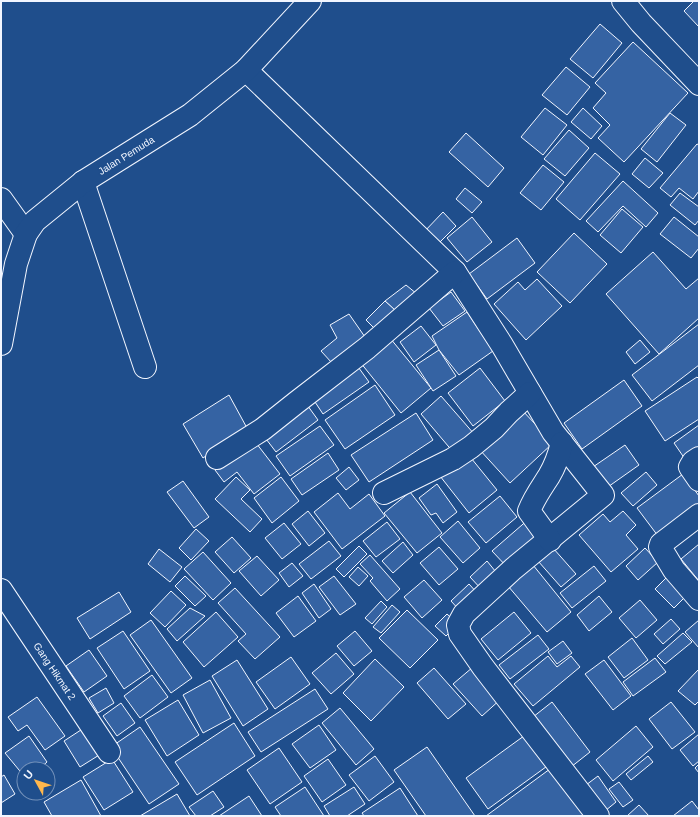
<svg xmlns="http://www.w3.org/2000/svg" width="700" height="817" font-family="Arial,sans-serif">
<style>
.building{fill:#3563a3;stroke:#f2f6ff}
.lines{fill:none;stroke-linecap:round;stroke-linejoin:round}
.minor-casing{stroke:#f2f6ff;stroke-width:24}
.major-casing{stroke:#f2f6ff;stroke-width:24}
.minor{stroke:#1f4e8c;stroke-width:22}
.major{stroke:#1f4e8c;stroke-width:22}
.labels{text-anchor:middle;stroke-width:3;stroke-linejoin:round;paint-order:stroke}
.street-label{font-size:10px;fill:#f2f6ff;stroke:#1f4e8c}
</style>
<rect width="100%" height="100%" fill="#1f4e8c"/>
<!-- building -->
<g class="building">
<polygon points="694,1 699,1 699,27 684,11"/>
<polygon points="600,24 622,43 593,78 570,59"/>
<polygon points="633,42 688,93 624,162 598,138 610,125 593,108 606,93 595,83"/>
<polygon points="566,67 590,87 567,115 542,95"/>
<polygon points="545,108 567,125 543,155 521,137"/>
<polygon points="583,108 602,126 591,139 571,122"/>
<polygon points="670,113 686,125 657,162 641,149"/>
<polygon points="569,130 589,148 565,176 544,159"/>
<polygon points="466,133 504,168 488,187 449,152"/>
<polygon points="697,144 699,145 699,191 693,199 679,188 671,197 660,188"/>
<polygon points="595,153 620,174 580,220 556,199"/>
<polygon points="645,158 663,173 649,188 632,174"/>
<polygon points="543,165 564,182 541,210 520,193"/>
<polygon points="623,181 658,213 646,227 623,206 598,232 586,221"/>
<polygon points="465,188 482,202 472,213 456,199"/>
<polygon points="680,193 699,207 699,220 695,225 670,205"/>
<polygon points="622,209 643,227 621,253 600,235"/>
<polygon points="443,212 456,226 436,246 423,233"/>
<polygon points="472,217 492,242 467,262 447,238"/>
<polygon points="674,217 699,237 699,248 691,258 660,234"/>
<polygon points="574,233 607,264 570,303 537,272"/>
<polygon points="517,238 535,263 487,299 469,274"/>
<polygon points="653,252 686,289 699,278 699,318 659,354 606,294"/>
<polygon points="537,279 562,306 526,340 494,304 518,282 525,290"/>
<polygon points="406,285 417,294 396,311 385,301"/>
<polygon points="451,292 465,311 443,326 429,308"/>
<polygon points="385,301 396,311 375,329 366,320"/>
<polygon points="467,312 493,351 459,375 439,350 432,336"/>
<polygon points="349,314 365,337 332,363 321,351 337,338 330,325"/>
<polygon points="699,324 699,365 652,401 632,375"/>
<polygon points="421,326 436,345 414,362 400,342"/>
<polygon points="390,338 431,388 401,413 360,362"/>
<polygon points="640,340 650,352 635,364 626,352"/>
<polygon points="439,350 456,376 433,391 416,365"/>
<polygon points="356,364 369,382 323,414 311,396"/>
<polygon points="480,368 505,401 473,426 448,393"/>
<polygon points="697,377 699,379 699,419 665,441 645,411"/>
<polygon points="624,380 642,406 582,449 564,423"/>
<polygon points="375,385 395,415 345,449 325,420"/>
<polygon points="229,395 247,428 203,458 183,424"/>
<polygon points="441,396 475,435 454,453 421,414"/>
<polygon points="305,402 318,420 276,452 263,435"/>
<polygon points="521,409 553,443 510,483 479,449"/>
<polygon points="416,413 433,440 369,482 351,455"/>
<polygon points="699,425 699,453 687,462 674,443"/>
<polygon points="320,426 334,445 290,476 276,456"/>
<polygon points="253,439 280,474 254,494 237,472 224,482 215,470"/>
<polygon points="625,445 639,465 605,489 590,469"/>
<polygon points="328,453 339,470 302,495 291,479"/>
<polygon points="467,453 497,490 469,513 440,476"/>
<polygon points="349,467 359,480 346,490 336,478"/>
<polygon points="646,472 657,485 633,506 621,493"/>
<polygon points="683,474 699,496 699,505 658,536 637,508"/>
<polygon points="236,477 250,490 241,499 262,519 250,532 215,499"/>
<polygon points="281,477 299,501 272,523 254,498"/>
<polygon points="183,481 209,517 194,528 167,492"/>
<polygon points="437,484 457,512 443,523 436,513 431,515 419,498"/>
<polygon points="410,492 442,533 417,553 384,513"/>
<polygon points="338,493 350,509 369,494 385,516 342,549 314,512"/>
<polygon points="500,496 517,517 486,543 468,522"/>
<polygon points="308,511 325,533 309,546 292,524"/>
<polygon points="623,511 636,525 626,535 638,549 611,572 579,535 603,514 610,522"/>
<polygon points="530,518 546,535 508,568 492,551"/>
<polygon points="458,521 480,548 463,563 440,537"/>
<polygon points="387,522 400,539 376,557 363,541"/>
<polygon points="284,523 301,544 282,559 265,538"/>
<polygon points="196,529 209,541 191,560 179,548"/>
<polygon points="232,537 251,558 234,573 215,552"/>
<polygon points="329,541 341,556 311,579 299,564"/>
<polygon points="403,542 413,555 393,573 382,561"/>
<polygon points="699,544 699,581 681,559"/>
<polygon points="359,546 367,554 344,577 336,569"/>
<polygon points="439,547 458,569 439,585 420,563"/>
<polygon points="553,548 576,574 561,587 538,561"/>
<polygon points="645,548 658,562 638,580 626,566"/>
<polygon points="159,549 182,567 170,582 148,564"/>
<polygon points="203,552 231,583 213,600 184,569"/>
<polygon points="370,555 400,589 387,601 370,581 373,578 360,564"/>
<polygon points="257,556 279,580 261,596 239,571"/>
<polygon points="487,561 500,577 483,591 470,577"/>
<polygon points="292,563 303,576 289,587 279,573"/>
<polygon points="533,565 571,612 547,632 508,586"/>
<polygon points="594,566 606,581 572,608 560,593"/>
<polygon points="358,567 368,576 359,586 349,577"/>
<polygon points="669,575 688,594 674,608 655,589"/>
<polygon points="185,576 206,596 195,606 175,586"/>
<polygon points="334,576 356,604 340,615 319,587"/>
<polygon points="424,580 442,600 422,618 404,597"/>
<polygon points="314,584 331,609 319,618 302,593"/>
<polygon points="469,584 479,595 461,612 451,601"/>
<polygon points="235,588 280,637 255,659 238,641 246,634 218,603"/>
<polygon points="171,591 186,605 165,627 150,613"/>
<polygon points="119,592 131,612 90,639 77,618"/>
<polygon points="298,596 316,621 294,637 276,613"/>
<polygon points="599,596 612,612 589,631 577,615"/>
<polygon points="640,600 657,620 636,638 619,618"/>
<polygon points="381,601 387,607 372,624 365,618"/>
<polygon points="392,605 400,612 381,633 373,627"/>
<polygon points="190,608 205,616 177,641 167,629"/>
<polygon points="407,610 438,640 410,668 379,638"/>
<polygon points="216,612 238,637 204,667 183,642"/>
<polygon points="514,612 531,633 498,660 481,639"/>
<polygon points="447,614 458,624 446,636 435,626"/>
<polygon points="671,619 680,629 663,644 654,634"/>
<polygon points="151,620 192,678 171,693 130,635"/>
<polygon points="699,620 699,648 685,632"/>
<polygon points="123,631 150,671 124,689 97,648"/>
<polygon points="355,631 372,651 354,666 337,646"/>
<polygon points="683,633 692,642 665,664 657,656"/>
<polygon points="538,635 549,649 510,679 499,665"/>
<polygon points="632,638 648,660 624,678 608,657"/>
<polygon points="563,641 572,653 557,664 548,652"/>
<polygon points="89,650 107,676 84,692 66,666"/>
<polygon points="336,653 354,674 331,694 312,673"/>
<polygon points="548,656 557,667 571,656 580,667 533,706 514,684"/>
<polygon points="291,657 310,684 275,709 256,682"/>
<polygon points="655,658 666,672 633,696 623,682"/>
<polygon points="375,659 404,687 371,721 343,693"/>
<polygon points="237,660 268,709 243,726 212,676"/>
<polygon points="604,660 631,696 613,710 585,674"/>
<polygon points="473,667 502,698 482,716 453,684"/>
<polygon points="434,668 466,704 448,719 417,683"/>
<polygon points="699,669 699,701 695,705 678,691"/>
<polygon points="152,675 168,697 140,718 124,696"/>
<polygon points="210,680 231,718 203,733 183,695"/>
<polygon points="106,688 114,703 98,713 89,698"/>
<polygon points="315,689 328,709 261,752 248,732"/>
<polygon points="37,697 65,736 45,750 27,725 18,731 8,717"/>
<polygon points="178,700 199,735 167,756 145,720"/>
<polygon points="552,702 590,752 571,767 533,717"/>
<polygon points="671,702 695,732 672,749 649,719"/>
<polygon points="121,703 135,723 117,736 103,716"/>
<polygon points="340,708 374,749 356,765 322,723"/>
<polygon points="234,723 255,756 197,795 175,762"/>
<polygon points="319,725 336,750 310,768 292,744"/>
<polygon points="87,726 104,752 80,767 64,741"/>
<polygon points="636,726 653,747 613,781 596,760"/>
<polygon points="140,727 179,784 149,804 111,747"/>
<polygon points="528,733 550,764 488,809 466,778"/>
<polygon points="699,734 699,761 693,766 680,750"/>
<polygon points="29,736 47,762 39,769 24,769 24,776 5,753"/>
<polygon points="427,747 475,816 426,816 394,770"/>
<polygon points="279,748 302,782 270,804 247,770"/>
<polygon points="375,756 394,782 369,801 349,775"/>
<polygon points="648,756 653,762 631,780 626,774"/>
<polygon points="112,759 133,792 104,810 83,777"/>
<polygon points="328,759 346,785 322,802 304,776"/>
<polygon points="699,764 699,773 695,768"/>
<polygon points="554,766 591,816 486,816"/>
<polygon points="4,775 15,794 1,803 1,777"/>
<polygon points="598,776 616,802 605,811 586,785"/>
<polygon points="81,780 101,816 52,816 44,802"/>
<polygon points="619,782 633,800 623,807 609,789"/>
<polygon points="305,787 324,816 281,816 275,807"/>
<polygon points="354,787 365,804 347,816 330,816 324,806"/>
<polygon points="400,788 418,816 364,816 362,813"/>
<polygon points="213,791 224,807 210,816 196,816 189,807"/>
<polygon points="177,794 190,816 140,816"/>
<polygon points="249,796 262,816 219,816"/>
<polygon points="692,801 699,810 699,816 673,816"/>
<polygon points="639,805 649,816 627,816"/>
</g>
<g class="lines">
<!-- minor casing -->
<g class="minor-casing">
<g id="minor">
<polyline points="246,70 455,272 502,345 553,432 603,495 513,569 464,614 458,625 460,634 483,667 598,816"/>
<polyline points="83,182 145,367"/>
<polyline points="1,199 26,234"/>
<polyline points="1,344 16,264 26,234 35,221 83,182 190,115 246,70 310,1"/>
<polyline points="217,458 263,429 297,402 367,348 455,272"/>
<polyline points="699,458 693,462 690,467 699,480"/>
<polyline points="384,493 453,459 471,447 494,428 509,412 530,393"/>
<polyline points="699,515 661,544 660,547 674,570 699,599"/>
<path d="M 550,540 L 529,511 C 534,498 542,487 549,476 C 555,466 559,455 562,443"/>
<polyline points="1,590 109,752"/>
</g>
</g>
<!-- major casing -->
<g class="major-casing">
<polyline id="major" points="623,1 641,23 699,84"/>
</g>
<!-- minor -->
<use href="#minor" class="minor"/>
<!-- major -->
<use href="#major" class="major"/>
</g>
<g class="labels">
<!-- street labels -->
<g class="street-label">
<text transform="translate(126 155) rotate(-32)" y="4">Jalan Pemuda</text>
<text transform="translate(55 671) rotate(56)" y="4">Gang Hikmat 2</text>
</g>
</g>
<!-- border -->
<rect width="700" height="817" fill="none" stroke="#f2f6ff" stroke-width="4"/>
<!-- north arrow -->
<g transform="translate(36 781) rotate(310)"><circle r="19" fill="#1f4e8c" stroke="#7391ba"/>
<path d="M0-3L7 15L0 10L-7 15Z" fill="#ffb74d"/>
<text y="-6" font-size="11" font-weight="bold" text-anchor="middle" fill="#f2f6ff">U</text>
</g>
</svg>
